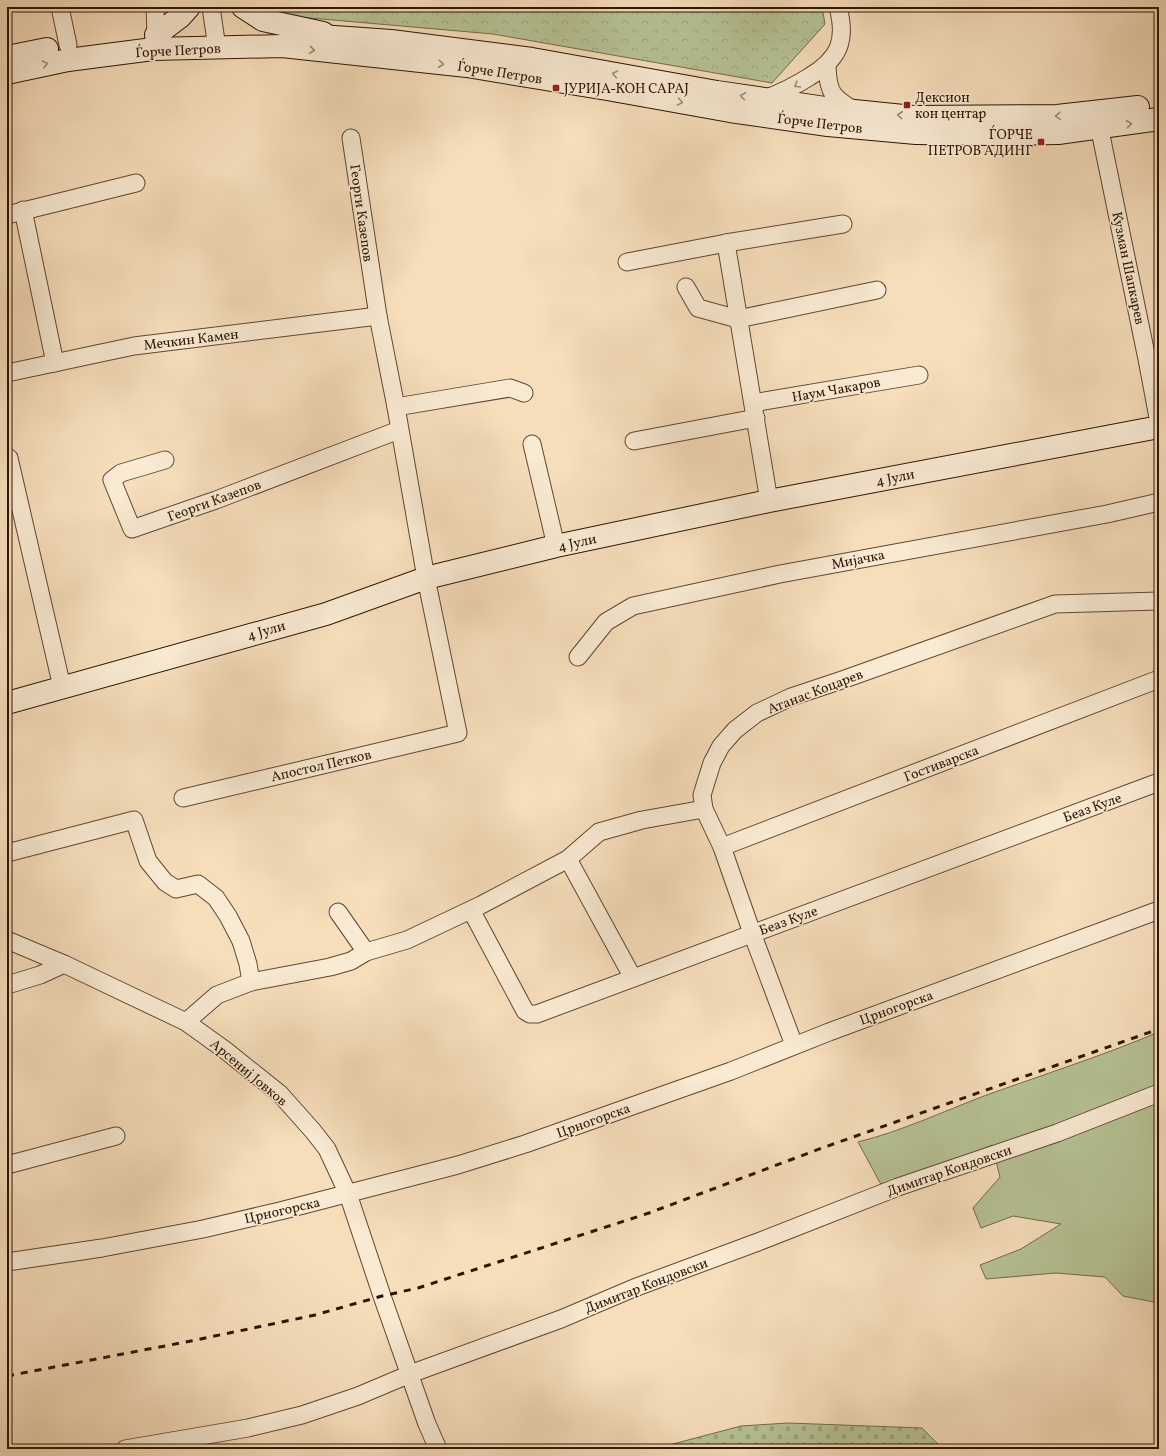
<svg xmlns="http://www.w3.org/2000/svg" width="1166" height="1456" font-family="Vollkorn,serif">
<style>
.grass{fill:#b6c294;stroke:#726b4c}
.cemetery{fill:url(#cemetery-stones);stroke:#726b4c}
.park{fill:url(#park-crowns);stroke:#726b4c}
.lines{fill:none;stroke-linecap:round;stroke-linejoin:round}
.street-casing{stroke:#614631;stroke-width:19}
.secondary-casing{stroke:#2f1403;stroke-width:24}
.street{stroke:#f9ead3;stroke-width:17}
.secondary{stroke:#f9ead3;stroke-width:22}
.rail{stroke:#2f1403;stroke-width:3;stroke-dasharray:7 7;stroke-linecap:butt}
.oneway{stroke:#9e8a75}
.poi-dot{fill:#8f2418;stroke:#f9ead3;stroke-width:1.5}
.labels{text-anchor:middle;stroke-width:3;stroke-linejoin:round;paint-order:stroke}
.street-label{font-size:14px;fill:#2f1403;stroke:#f9ead3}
.poi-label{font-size:14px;fill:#2f1403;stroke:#f9ead3;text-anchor:start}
</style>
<defs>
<pattern id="cemetery-stones" width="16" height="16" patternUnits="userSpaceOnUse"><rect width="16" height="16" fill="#b6c294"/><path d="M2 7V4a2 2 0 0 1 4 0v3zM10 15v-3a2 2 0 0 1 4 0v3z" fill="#9da67e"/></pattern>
<pattern id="park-crowns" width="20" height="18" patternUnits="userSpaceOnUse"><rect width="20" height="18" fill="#b6c294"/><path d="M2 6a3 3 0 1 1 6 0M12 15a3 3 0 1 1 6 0" fill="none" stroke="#9da67e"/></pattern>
</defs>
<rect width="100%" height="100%" fill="#f6debb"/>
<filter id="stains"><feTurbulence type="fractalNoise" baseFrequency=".005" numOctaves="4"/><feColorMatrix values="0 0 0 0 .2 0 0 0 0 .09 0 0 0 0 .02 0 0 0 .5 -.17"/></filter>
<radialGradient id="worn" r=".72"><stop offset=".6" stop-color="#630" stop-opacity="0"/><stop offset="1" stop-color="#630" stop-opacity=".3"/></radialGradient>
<!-- grass -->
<path class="grass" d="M 1159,1032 L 1159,1303 L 1123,1296 L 1105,1277 L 1056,1273 L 986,1279 L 980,1265 L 1021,1249 L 1061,1224 L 1013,1216 L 981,1228 L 973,1208 L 1000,1177 L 992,1145 L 884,1190 L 858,1142 C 902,1131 942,1112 984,1096 C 1042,1075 1102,1056 1159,1032 Z"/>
<!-- cemetery -->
<polygon class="cemetery" points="788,1423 922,1428 943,1449 654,1449 741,1426"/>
<!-- park -->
<polygon class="park" points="257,7 822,7 825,24 772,83 493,34 287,16"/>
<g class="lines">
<!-- street casing -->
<g class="street-casing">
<g id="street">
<polyline points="60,7 68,45"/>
<polyline points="155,7 156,35"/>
<polyline points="211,7 217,48"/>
<path d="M 827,66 C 828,93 832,97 855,111"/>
<path d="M 765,99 C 780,93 795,86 809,77 C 839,59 847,41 838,7"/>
<polyline points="1097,116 1147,359 1159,423"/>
<polyline points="23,210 55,363"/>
<polyline points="7,215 136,183"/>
<polyline points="726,243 769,501"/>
<polyline points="627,262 726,243 843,224"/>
<polyline points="686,287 698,308 738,319 877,290"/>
<polyline points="7,373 134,346 378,316"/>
<polyline points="753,403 919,375"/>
<polyline points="396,407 510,388 524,393"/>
<polyline points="634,441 756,418"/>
<polyline points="532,444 556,546"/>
<polyline points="9,458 62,687"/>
<polyline points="165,460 121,473 112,480 132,529 216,500 399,430"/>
<polyline points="578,657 606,622 633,606 780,574 1107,514 1159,502"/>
<polyline points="183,798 458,733 426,578 396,407 378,316 351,138"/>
<polyline points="722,847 1159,679"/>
<polyline points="7,853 134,820 148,861 165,882 176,889 198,884 216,898 228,916 241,941 248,964 251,982"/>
<polyline points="568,859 633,978"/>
<polyline points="471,910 525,1011 530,1014 537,1014 1159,782"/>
<polyline points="338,912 366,952"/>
<polyline points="7,940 64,964 186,1022 225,1050 280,1094 313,1131 327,1149 348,1194 382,1296 427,1424 438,1449"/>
<polyline points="7,985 40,975 64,964"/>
<polyline points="186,1022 217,995 251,982 330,967 351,961 366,952 407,940 481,905 568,859 599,832 642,820 704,809"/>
<polyline points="794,1045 752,933 722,847 704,809 702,795 712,763 721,746 735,730 757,713 791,697 842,680 1055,604 1159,601"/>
<polyline points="7,1165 116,1136"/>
<polyline points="7,1262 102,1248 203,1229 280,1211 458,1165 525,1144 731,1071 829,1032 1159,910"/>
<polyline points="125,1449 248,1428 302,1415 358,1396 410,1374 561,1319 634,1288 758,1242 898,1187 1057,1133 1159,1093"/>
</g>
</g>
<!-- secondary casing -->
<g class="secondary-casing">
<g id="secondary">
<polyline points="243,7 263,20 323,33"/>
<polyline points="156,35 180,17 189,7"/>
<polyline points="306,35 391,41 532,59 717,92 825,108 913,117 1057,116 1138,107"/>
<polyline points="7,57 47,49"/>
<polyline points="7,73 68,60 153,49 282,46 467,66 607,89 730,111 828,125 916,133 992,134 1058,133 1159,119"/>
<polyline points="7,703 326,614 426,578 556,546 769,501 1159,427"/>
</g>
</g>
<!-- street -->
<use href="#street" class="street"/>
<!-- secondary -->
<use href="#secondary" class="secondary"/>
<!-- rail -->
<polyline class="rail" points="7,1376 191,1341 315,1315 382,1296 418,1288 649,1213 822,1148 1159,1029"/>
</g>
<!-- one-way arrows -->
<defs><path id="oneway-chevron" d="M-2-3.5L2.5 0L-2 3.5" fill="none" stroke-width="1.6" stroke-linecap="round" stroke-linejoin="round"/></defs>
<g class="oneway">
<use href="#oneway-chevron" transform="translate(312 50) rotate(6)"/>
<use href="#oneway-chevron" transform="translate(45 64) rotate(-12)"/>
<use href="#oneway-chevron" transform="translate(441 64) rotate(6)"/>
<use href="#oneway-chevron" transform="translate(615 74) rotate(-170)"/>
<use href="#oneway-chevron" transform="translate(797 85) rotate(150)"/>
<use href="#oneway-chevron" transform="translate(743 96) rotate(-172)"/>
<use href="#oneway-chevron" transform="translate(680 102) rotate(10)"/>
<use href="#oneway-chevron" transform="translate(900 115) rotate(-174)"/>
<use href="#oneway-chevron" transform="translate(1058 116) rotate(176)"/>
<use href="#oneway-chevron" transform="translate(1129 124) rotate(-8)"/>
</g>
<!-- markers -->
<g class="poi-dot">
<rect x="552" y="84" width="8" height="8" rx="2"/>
<rect x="903" y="101" width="8" height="8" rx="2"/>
<rect x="1037" y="138" width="8" height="8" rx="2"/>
</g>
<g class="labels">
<!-- street labels -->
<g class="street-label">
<text transform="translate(178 50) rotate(-3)" y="5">Ѓорче Петров</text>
<text transform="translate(500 72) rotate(9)" y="5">Ѓорче Петров</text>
<text transform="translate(820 123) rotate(7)" y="5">Ѓорче Петров</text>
<text transform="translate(362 213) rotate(82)" y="5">Георги Казепов</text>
<text transform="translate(1129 268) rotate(78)" y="5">Кузман Шапкарев</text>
<text transform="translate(191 339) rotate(-7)" y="5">Мечкин Камен</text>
<text transform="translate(836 389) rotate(-10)" y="5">Наум Чакаров</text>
<text transform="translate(895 477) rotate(-11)" y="5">4 Јули</text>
<text transform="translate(214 500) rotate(-20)" y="5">Георги Казепов</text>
<text transform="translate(577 542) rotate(-12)" y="5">4 Јули</text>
<text transform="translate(858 559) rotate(-11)" y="5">Мијачка</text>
<text transform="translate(266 630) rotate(-16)" y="5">4 Јули</text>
<text transform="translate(815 691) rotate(-21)" y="5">Атанас Коцарев</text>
<text transform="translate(941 763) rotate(-21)" y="5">Гостиварска</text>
<text transform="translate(321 765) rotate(-13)" y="5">Апостол Петков</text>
<text transform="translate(1092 807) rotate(-20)" y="5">Беаз Куле</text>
<text transform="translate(788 920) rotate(-20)" y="5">Беаз Куле</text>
<text transform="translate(896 1007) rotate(-20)" y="5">Црногорска</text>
<text transform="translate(249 1072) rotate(40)" y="5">Арсениј Јовков</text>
<text transform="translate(593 1120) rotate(-20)" y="5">Црногорска</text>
<text transform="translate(949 1170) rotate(-19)" y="5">Димитар Кондовски</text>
<text transform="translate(282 1210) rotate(-13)" y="5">Црногорска</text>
<text transform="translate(646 1285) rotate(-21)" y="5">Димитар Кондовски</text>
</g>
<!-- poi labels -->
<g class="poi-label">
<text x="564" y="93">ЈУРИЈА-КОН САРАЈ</text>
<text x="915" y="102">Дексион<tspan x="915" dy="16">кон центар</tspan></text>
<text x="1033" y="139" text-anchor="end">ЃОРЧЕ<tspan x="1033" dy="16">ПЕТРОВ АДИНГ</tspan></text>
</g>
</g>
<!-- margin -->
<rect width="1166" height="1456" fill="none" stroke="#f6debb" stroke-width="24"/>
<rect x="8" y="8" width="1150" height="1440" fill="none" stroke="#2f1403" stroke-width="2"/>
<rect x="12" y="12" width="1142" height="1432" fill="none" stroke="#2f1403"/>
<rect width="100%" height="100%" filter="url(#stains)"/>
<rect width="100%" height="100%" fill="url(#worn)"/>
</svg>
